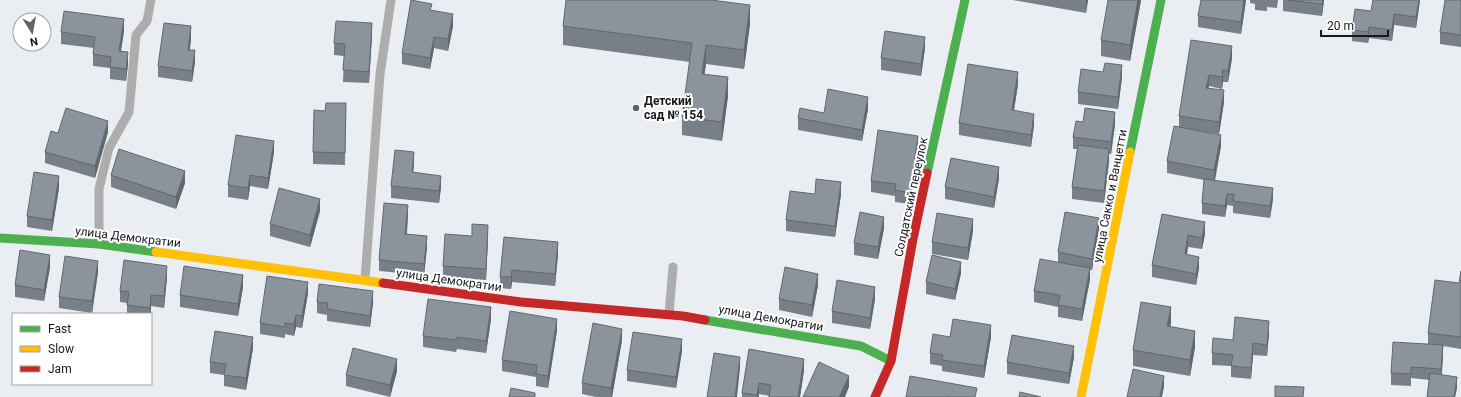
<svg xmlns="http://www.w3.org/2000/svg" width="1461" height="397" font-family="Roboto,sans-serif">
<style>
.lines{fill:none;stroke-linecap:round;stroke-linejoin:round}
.lane{stroke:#adadad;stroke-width:9}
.fast{stroke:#4caf50;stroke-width:9}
.slow{stroke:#ffc107;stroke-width:9}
.jam{stroke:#c62828;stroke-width:9}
.wall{fill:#787f86}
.shaded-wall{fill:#61686d}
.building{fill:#8b949c;stroke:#61686d}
.poi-dot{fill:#606366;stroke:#fff;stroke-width:1.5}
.labels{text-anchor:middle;stroke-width:4;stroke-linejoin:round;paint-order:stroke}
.poi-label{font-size:12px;font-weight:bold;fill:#16181b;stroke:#fff;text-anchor:start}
.street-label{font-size:12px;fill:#16181b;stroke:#fff}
</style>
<rect width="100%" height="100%" fill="#eaeef2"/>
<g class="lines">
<!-- lane -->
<g class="lane">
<polyline points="99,244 99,189 109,148 129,112 136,35 147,21 151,0"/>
<polyline points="365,280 380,74 391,0"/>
<polyline points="669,314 673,267"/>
</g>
<!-- fast -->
<g class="fast">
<polyline points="1130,152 1161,0"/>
<polyline points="927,173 965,0"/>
<polyline points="0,238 99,244 156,252"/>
<polyline points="705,320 861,346 891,361"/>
</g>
<!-- slow -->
<g class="slow">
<polyline points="156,252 383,283"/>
<polyline points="1081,397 1130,152"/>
</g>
<!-- jam -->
<g class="jam">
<polyline points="383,283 521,302 683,316 705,320"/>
<polyline points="875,397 891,361 913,239 927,173"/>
</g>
</g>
<!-- wall -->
<g class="wall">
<polygon points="1013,0 1088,0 1086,13"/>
<polygon points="1141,0 1130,61 1101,56 1101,40"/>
<polygon points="1201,0 1246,0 1241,34 1198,27 1198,16"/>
<polygon points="1250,0 1278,0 1277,8 1267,7 1267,11 1255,10 1255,4 1250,3"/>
<polygon points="1283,0 1324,0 1322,16 1283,11"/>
<polygon points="1373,0 1420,0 1416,28 1394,25 1392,41 1369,38 1368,43 1352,41 1352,30 1371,11"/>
<polygon points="1461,0 1461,47 1440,44 1440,32"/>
<polygon points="432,10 453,26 448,51 434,48 430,69 402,64 402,53"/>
<polygon points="750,24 744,69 706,64 704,74 728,96 722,141 682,135 682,117 690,62 563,45 563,26"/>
<polygon points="124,31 121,51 128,64 126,81 110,79 110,68 93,66 93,54 94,48 61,44 61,32"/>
<polygon points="372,35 369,83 343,82 344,56 334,55 334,43"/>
<polygon points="191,38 190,50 195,62 192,82 158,77 158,66"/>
<polygon points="1191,40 1232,58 1228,82 1223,82 1222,89 1209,86 1208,88 1224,102 1219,134 1207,132 1221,146 1215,181 1273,199 1270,218 1233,213 1233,206 1227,205 1225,217 1202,214 1202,203 1204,180 1167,173 1167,161 1179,127 1179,116"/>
<polygon points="925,48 921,76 881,70 881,58"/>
<polygon points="1103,72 1122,77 1118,109 1078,104 1078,92"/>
<polygon points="1018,84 1014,111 1034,125 1031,147 959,135 959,123"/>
<polygon points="346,103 345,165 313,164 313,152"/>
<polygon points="868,109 862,141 798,130 798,118 824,113"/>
<polygon points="1083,122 1115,124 1111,154 1109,154 1109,161 1104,203 1072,199 1072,187 1077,149 1073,149 1073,137"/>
<polygon points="108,132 95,178 45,163 45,152 58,133"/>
<polygon points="918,148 910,204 895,202 895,196 871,192 871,181"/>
<polygon points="274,152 268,189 250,186 248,200 228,197 228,185"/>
<polygon points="414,163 413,173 441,187 439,203 391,198 391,186"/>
<polygon points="111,175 185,183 176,209 111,187"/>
<polygon points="999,178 994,208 945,199 945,187"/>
<polygon points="59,188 52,231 27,227 27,216"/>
<polygon points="815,194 841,194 835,237 786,231 786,220"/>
<polygon points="320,211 310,247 270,236 270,224"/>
<polygon points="1162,214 1205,234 1202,249 1188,247 1187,254 1199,268 1196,285 1152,277 1152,265"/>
<polygon points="408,216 407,234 427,247 424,275 379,271 379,260"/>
<polygon points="884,228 878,259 854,255 854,243"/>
<polygon points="1099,230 1092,270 1090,270 1090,279 1082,321 1058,317 1058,307 1034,302 1034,291 1058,262 1058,252"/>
<polygon points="973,231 968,260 932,254 932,242"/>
<polygon points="472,236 488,237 486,280 443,277 443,266"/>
<polygon points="504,237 558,254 555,286 512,282 511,289 500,288 500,277"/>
<polygon points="50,267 44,301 15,297 15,285"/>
<polygon points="1461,271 1461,349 1443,346 1442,375 1457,388 1455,397 1427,397 1429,380 1411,378 1411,386 1391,385 1391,373 1428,344 1428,333 1459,283"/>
<polygon points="98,272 92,313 59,308 59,297"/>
<polygon points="961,273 955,300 926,294 926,282"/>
<polygon points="167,277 164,308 151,306 151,314 127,314 127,303 120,302 120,291"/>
<polygon points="818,285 812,317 779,310 779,299"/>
<polygon points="243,287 238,316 180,307 180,295"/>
<polygon points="308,293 302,328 296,327 294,336 285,334 285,338 260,334 260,323"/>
<polygon points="875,299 870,329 832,323 832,311"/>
<polygon points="317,302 373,303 370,327 327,321 327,315 317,313"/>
<polygon points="491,319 486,353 457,349 456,352 423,347 423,336"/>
<polygon points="1171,323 1170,326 1195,347 1190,376 1133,366 1133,350"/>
<polygon points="557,330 548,388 536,386 536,377 502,371 502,360"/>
<polygon points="1269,333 1267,356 1253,355 1251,379 1231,377 1231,366 1212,365 1212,353 1233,340"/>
<polygon points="950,337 991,337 984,378 942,371 942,366 930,364 930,353"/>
<polygon points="622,340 612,397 596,397 582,394 582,383"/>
<polygon points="253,348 246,390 224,386 224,375 210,373 210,362"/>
<polygon points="749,349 804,370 800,397 769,397 770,396 759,394 759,397 742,397 742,393"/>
<polygon points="682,351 676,388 627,381 627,370"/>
<polygon points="1074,357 1069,384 1007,374 1007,362"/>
<polygon points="397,371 390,397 346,386 346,375"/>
</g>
<!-- shaded-wall -->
<g class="shaded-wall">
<polygon points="1086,0 1088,0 1086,13"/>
<polygon points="1138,0 1141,0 1130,61 1130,45"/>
<polygon points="1244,0 1246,0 1241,34 1241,22"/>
<polygon points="1323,0 1324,0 1322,16 1322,4"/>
<polygon points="1419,0 1420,0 1416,28 1416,17"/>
<polygon points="750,5 750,24 744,69 744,50"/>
<polygon points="453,14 453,26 448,51 448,39"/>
<polygon points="1394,14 1394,25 1392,41 1392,30"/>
<polygon points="124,19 124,31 119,62 119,51"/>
<polygon points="372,23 372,35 369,83 369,72"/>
<polygon points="191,26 191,38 188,61 188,50"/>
<polygon points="1369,27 1369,38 1368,43 1368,32"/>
<polygon points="434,37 434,48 430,69 430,58"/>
<polygon points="925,37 925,48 921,76 921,64"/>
<polygon points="706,45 706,64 702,93 702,74"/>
<polygon points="1232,46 1232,58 1228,82 1228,71"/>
<polygon points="195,50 195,62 192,82 192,71"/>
<polygon points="128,52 128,64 126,81 126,69"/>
<polygon points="1122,65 1122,77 1118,109 1118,97"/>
<polygon points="1223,70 1223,82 1222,89 1222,77"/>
<polygon points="1018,72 1018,84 1012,122 1012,110"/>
<polygon points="1209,75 1209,86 1206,99 1206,88"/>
<polygon points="728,77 728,96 722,141 722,122"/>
<polygon points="1224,90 1224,102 1219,134 1219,122"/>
<polygon points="868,97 868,109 862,141 862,130"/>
<polygon points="1115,112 1115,124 1111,154 1111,142"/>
<polygon points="1034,114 1034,125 1031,147 1031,135"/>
<polygon points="108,121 108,132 95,178 95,166"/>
<polygon points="1221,135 1221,146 1214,182 1214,170"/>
<polygon points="918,136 918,148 910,204 910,193"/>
<polygon points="274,141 274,152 268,189 268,178"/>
<polygon points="1109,149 1109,161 1104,203 1104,191"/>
<polygon points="414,152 414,163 412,184 412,172"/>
<polygon points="999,167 999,178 994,208 994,197"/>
<polygon points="185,171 185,183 176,209 176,197"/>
<polygon points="250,175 250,186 248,200 248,188"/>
<polygon points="59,176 59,188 52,231 52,220"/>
<polygon points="441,176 441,187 439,203 439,191"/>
<polygon points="841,182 841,194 835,237 835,226"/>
<polygon points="1273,188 1273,199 1270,218 1270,206"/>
<polygon points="1227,194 1227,205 1225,217 1225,206"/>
<polygon points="320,199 320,211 310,247 310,235"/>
<polygon points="408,205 408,216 405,246 405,234"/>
<polygon points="884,217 884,228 878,259 878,247"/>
<polygon points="1099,218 1099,230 1092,270 1092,259"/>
<polygon points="973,219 973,231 968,260 968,248"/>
<polygon points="1205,222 1205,234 1202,249 1202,238"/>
<polygon points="488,225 488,237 486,280 486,269"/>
<polygon points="1188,235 1188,247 1185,265 1185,254"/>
<polygon points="427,236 427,247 424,275 424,264"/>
<polygon points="558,242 558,254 555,286 555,274"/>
<polygon points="50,255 50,267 44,301 44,290"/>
<polygon points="1199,257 1199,268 1196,285 1196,274"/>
<polygon points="98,261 98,272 92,313 92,301"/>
<polygon points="961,262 961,273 955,300 955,289"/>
<polygon points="167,266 167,277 164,308 164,296"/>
<polygon points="1090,268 1090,279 1082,321 1082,309"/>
<polygon points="512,270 512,282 511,289 511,277"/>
<polygon points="818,274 818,285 812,317 812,305"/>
<polygon points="243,275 243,287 238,316 238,304"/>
<polygon points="308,282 308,293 302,328 302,316"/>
<polygon points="875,287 875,299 870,329 870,318"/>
<polygon points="373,291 373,303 370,327 370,316"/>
<polygon points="151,295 151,314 150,314 150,308"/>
<polygon points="491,307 491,319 486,353 486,341"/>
<polygon points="1171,307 1171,323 1167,342 1167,326"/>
<polygon points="296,315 296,327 294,336 294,324"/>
<polygon points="557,319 557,330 548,388 548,376"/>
<polygon points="1269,321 1269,333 1267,356 1267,345"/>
<polygon points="991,325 991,337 984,378 984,366"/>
<polygon points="622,329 622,340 612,397 611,397 611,388"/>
<polygon points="1195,331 1195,347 1190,376 1190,360"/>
<polygon points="253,337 253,348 246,390 246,378"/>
<polygon points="682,339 682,351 676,388 676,377"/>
<polygon points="1253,343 1253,355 1251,379 1251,368"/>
<polygon points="1443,345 1443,357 1441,381 1441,369"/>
<polygon points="1074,346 1074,357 1069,384 1069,373"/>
<polygon points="740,357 740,368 737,397 735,397"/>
<polygon points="397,359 397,371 390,397 390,385"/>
<polygon points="804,359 804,370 800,397 798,397"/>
<polygon points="849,376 849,387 845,397 839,397"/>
<polygon points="1164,376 1164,387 1162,397 1160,397"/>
<polygon points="1457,377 1457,388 1455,397 1454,397"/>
<polygon points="759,383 759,397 757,397"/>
</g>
<!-- building -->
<g class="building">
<polygon points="411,0 432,4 430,10 453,14 448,39 434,37 430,58 402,53"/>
<polygon points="566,0 711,0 750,5 744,50 706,45 702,74 728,77 722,122 682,117 692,43 563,26"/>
<polygon points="1108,0 1138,0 1130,45 1101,40"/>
<polygon points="1201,0 1244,0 1241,22 1198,16"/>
<polygon points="1288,0 1323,0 1322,4"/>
<polygon points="1373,0 1419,0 1416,17 1394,14 1392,30 1369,27 1368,32 1352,30 1355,9 1371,11"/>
<polygon points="1445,0 1461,0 1461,35 1440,32"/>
<polygon points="64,11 124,19 119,51 128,52 126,69 110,67 111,57 93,54 95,37 61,32"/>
<polygon points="336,21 372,23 369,72 343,70 345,44 334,43"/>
<polygon points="164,23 191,26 188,50 195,50 192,71 158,66"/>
<polygon points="885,31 925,37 921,64 881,58"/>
<polygon points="1191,40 1232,46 1228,71 1223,70 1222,77 1209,75 1206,88 1224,90 1219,122 1179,116"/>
<polygon points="1105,63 1122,65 1118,97 1078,92 1081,69 1103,72"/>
<polygon points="968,64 1018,72 1012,110 1034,114 1031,135 959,123"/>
<polygon points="828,89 868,97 862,130 798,118 800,108 824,113"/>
<polygon points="326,103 346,103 345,153 313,152 314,110 325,111"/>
<polygon points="66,108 108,121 95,166 45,152 51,131 58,133"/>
<polygon points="1085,108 1115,112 1111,142 1073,137 1076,121 1083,122"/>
<polygon points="1174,126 1221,135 1214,170 1167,161"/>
<polygon points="878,130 918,136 910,193 895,190 896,184 871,181"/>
<polygon points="236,135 274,141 268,178 250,175 248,188 228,185"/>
<polygon points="1078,145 1109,149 1104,191 1072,187"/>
<polygon points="119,149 185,171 176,197 111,175"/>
<polygon points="395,150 414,152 412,172 441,176 439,191 391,186"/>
<polygon points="951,158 999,167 994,197 945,187"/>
<polygon points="34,172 59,176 52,220 27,216"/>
<polygon points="816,179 841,182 835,226 786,220 790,191 815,194"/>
<polygon points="1204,179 1273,188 1270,206 1233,201 1234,194 1227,194 1225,206 1202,203"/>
<polygon points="279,188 320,199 310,235 270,224"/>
<polygon points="384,203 408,205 405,234 427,236 424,264 379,260"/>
<polygon points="860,212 884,217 878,247 854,243"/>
<polygon points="1065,212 1099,218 1092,259 1058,252"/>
<polygon points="937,213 973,219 968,248 932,242"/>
<polygon points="1162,214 1205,222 1202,238 1188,235 1185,254 1199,257 1196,274 1152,265"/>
<polygon points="472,224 488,225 486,269 443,266 445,234 472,236"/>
<polygon points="504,237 558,242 555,274 512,270 511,277 500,277"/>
<polygon points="20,250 50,255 44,290 15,285"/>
<polygon points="932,255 961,262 955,289 926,282"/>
<polygon points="65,256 98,261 92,301 59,297"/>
<polygon points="1040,259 1090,268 1082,309 1058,305 1060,295 1034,291"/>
<polygon points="124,260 167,266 164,296 151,295 150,308 127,305 129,292 120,291"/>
<polygon points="184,266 243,275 238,304 180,295"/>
<polygon points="785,267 818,274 812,305 779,299"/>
<polygon points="1461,271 1461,337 1428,333 1435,280 1459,283"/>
<polygon points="267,276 308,282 302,316 296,315 294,324 285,323 285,327 260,323"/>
<polygon points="837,280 875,287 870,318 832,311"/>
<polygon points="319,284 373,291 370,316 327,309 328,303 317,302"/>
<polygon points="428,299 491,307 486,341 457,337 456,340 423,336"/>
<polygon points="1141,302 1171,307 1167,326 1195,331 1190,360 1133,350"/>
<polygon points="510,311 557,319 548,376 536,374 537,365 502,360"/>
<polygon points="1235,317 1269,321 1267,345 1253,343 1251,368 1231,366 1233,355 1212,353 1213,338 1233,340"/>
<polygon points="953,319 991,325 984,366 942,360 943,355 930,353 933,334 950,337"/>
<polygon points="593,323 622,329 611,388 582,383"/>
<polygon points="215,331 253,337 246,378 224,375 226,364 210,362"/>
<polygon points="633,332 682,339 676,377 627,370"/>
<polygon points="1012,335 1074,346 1069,373 1007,362"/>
<polygon points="1393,342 1443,345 1441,369 1411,367 1411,374 1391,373"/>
<polygon points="353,348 397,359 390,385 346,375"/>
<polygon points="749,349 804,359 798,397 769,397 771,385 759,383 757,395 742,393"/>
<polygon points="714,353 740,357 735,397 707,397"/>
<polygon points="819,362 849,376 839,397 803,397"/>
<polygon points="1133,369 1164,376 1160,397 1127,397"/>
<polygon points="1430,373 1457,377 1454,397 1427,397"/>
<polygon points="910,376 977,388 975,397 951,397 947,396 947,397 906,397"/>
<polygon points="1275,386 1304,387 1303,397 1275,397"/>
<polygon points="511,388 535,393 535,397 509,397"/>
<polygon points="1020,392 1041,397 1019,397"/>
</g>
<!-- markers -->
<circle class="poi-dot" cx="636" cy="108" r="4"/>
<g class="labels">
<!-- poi labels -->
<g class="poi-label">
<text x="644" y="105">Детский<tspan x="644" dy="14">сад № 154</tspan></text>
</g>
<!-- street labels -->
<g class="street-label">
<text transform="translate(1110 196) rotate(-79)" y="4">улица Сакко и Ванцетти</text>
<text transform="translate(911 197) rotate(-78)" y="4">Солдатский переулок</text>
<text transform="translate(128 237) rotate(7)" y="4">улица Демократии</text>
<text transform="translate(449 280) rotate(8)" y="4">улица Демократии</text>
<text transform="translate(771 318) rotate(10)" y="4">улица Демократии</text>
</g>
</g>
<!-- legend -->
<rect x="12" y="313" width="140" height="72" fill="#ffffff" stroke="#a2a3a4"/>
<rect x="20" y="326" width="20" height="6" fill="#4caf50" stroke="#a2a3a4"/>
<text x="48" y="333" font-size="12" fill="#16181b">Fast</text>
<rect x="20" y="346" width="20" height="6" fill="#ffc107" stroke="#a2a3a4"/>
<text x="48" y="353" font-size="12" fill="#16181b">Slow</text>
<rect x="20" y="366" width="20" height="6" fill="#c62828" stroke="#a2a3a4"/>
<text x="48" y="373" font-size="12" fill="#16181b">Jam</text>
<!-- north arrow -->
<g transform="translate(32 32) rotate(169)"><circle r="19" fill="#ffffff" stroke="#a2a3a4"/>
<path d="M0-3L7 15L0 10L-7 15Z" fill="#606366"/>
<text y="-6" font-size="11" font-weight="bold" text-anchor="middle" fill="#16181b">N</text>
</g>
<!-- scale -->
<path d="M1321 30v6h67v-6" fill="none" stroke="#16181b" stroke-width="2"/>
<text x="1327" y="30" font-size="12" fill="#16181b" stroke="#ffffff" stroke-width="3" paint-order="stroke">20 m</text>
</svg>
